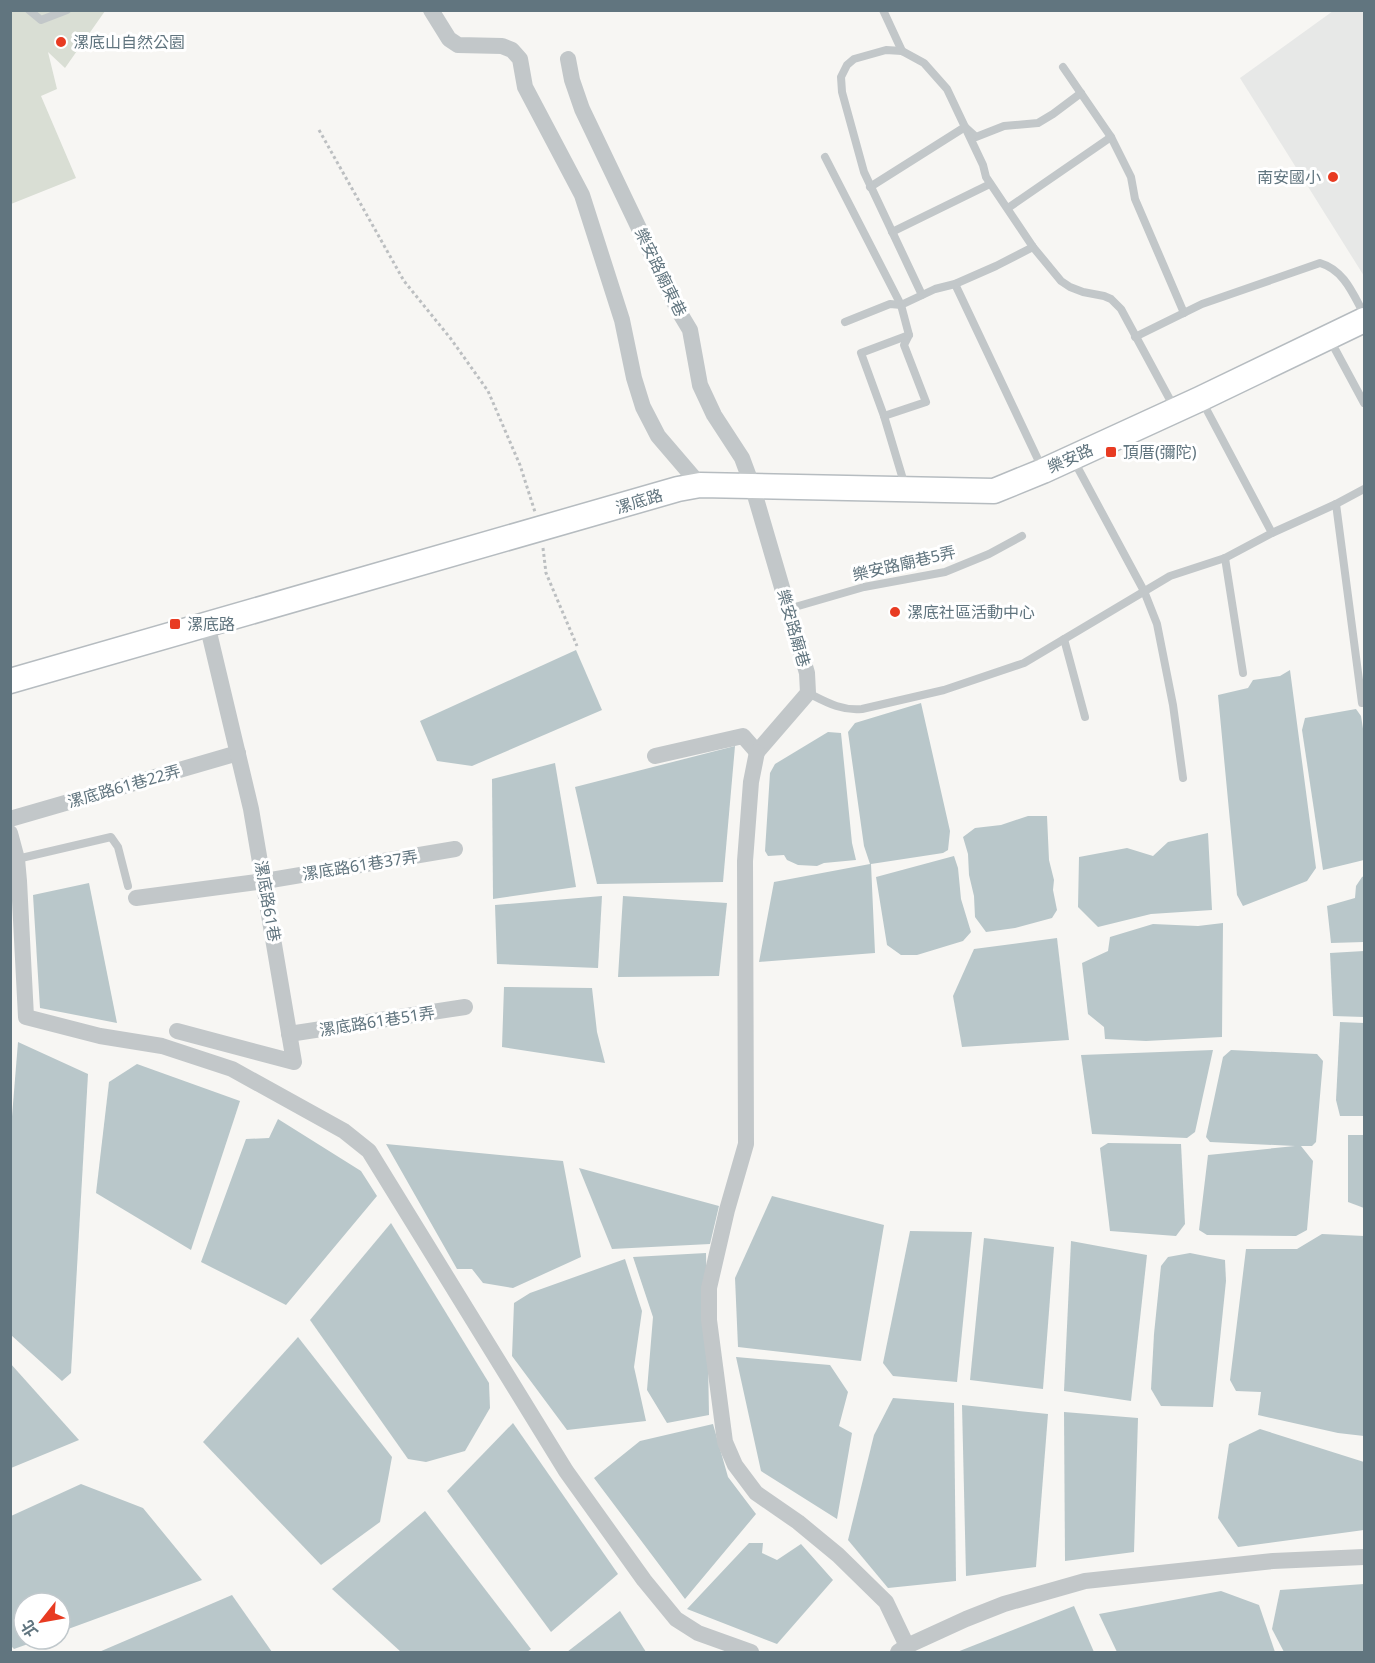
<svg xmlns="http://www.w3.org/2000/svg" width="1375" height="1663" font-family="'Noto Sans','Noto Sans TC',sans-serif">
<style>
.built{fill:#e7e8e7}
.green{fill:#d9ded4}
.water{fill:#b9c7ca}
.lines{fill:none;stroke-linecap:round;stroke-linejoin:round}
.secondary-casing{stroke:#b6bcc0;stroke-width:27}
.path{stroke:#bcbfc1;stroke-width:3;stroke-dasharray:3 3;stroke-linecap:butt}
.lane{stroke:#c2c7c9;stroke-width:8}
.street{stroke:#c2c7c9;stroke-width:16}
.secondary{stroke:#fff;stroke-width:24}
.poi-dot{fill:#e83b22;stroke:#fff;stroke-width:2}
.labels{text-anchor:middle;stroke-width:6;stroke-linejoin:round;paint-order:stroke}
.poi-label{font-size:16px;fill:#61757f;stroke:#fff;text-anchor:start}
.street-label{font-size:16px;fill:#61757f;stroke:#fff}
</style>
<rect width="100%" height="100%" fill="#f7f6f3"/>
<!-- built -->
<polygon class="built" points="1333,11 1364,11 1364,276 1240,78"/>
<!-- green -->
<polygon class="green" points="11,11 105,11 65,68 48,52 57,89 41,96 76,178 11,204"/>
<!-- water -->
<g class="water">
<polygon points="576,650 602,710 472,766 437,761 420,721"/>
<polygon points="1290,670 1316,868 1307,881 1243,906 1237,895 1218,695 1248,688 1253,680 1280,676"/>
<polygon points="921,703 950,831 948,850 943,853 871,864 875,953 759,962 774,882 870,864 864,846 848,732 855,723"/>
<polygon points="1356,709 1361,716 1364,735 1364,860 1323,870 1302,730 1305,718"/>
<polygon points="828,732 841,733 852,843 856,860 824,863 817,866 798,865 787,860 784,855 768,856 765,851 770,773 775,764"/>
<polygon points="735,746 723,882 597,884 575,787"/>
<polygon points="555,763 576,887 493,899 492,779"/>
<polygon points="1028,816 1047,816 1049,860 1054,880 1053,890 1057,910 1052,918 1015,928 986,932 975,917 974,896 969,875 968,854 963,837 975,828 1001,825"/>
<polygon points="1208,833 1212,910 1151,914 1098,927 1078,907 1079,857 1127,848 1153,856 1168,842"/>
<polygon points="954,856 958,868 961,899 971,932 963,941 917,955 901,955 887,945 876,877"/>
<polygon points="1364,876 1364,942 1331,943 1327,906 1355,898 1356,886 1362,877"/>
<polygon points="89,883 117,1023 40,1008 33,895"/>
<polygon points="602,896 598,968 497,964 495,905"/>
<polygon points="623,896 727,903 719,976 618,977"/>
<polygon points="1223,923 1222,1037 1146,1041 1105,1039 1104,1027 1088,1014 1082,963 1108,951 1110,937 1153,924 1198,926"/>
<polygon points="1057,938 1069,1040 962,1047 953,996 974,949"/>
<polygon points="1364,951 1364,1017 1333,1016 1330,953"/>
<polygon points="504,987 592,988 597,1032 605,1063 502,1047"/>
<polygon points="1340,1022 1364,1023 1364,1116 1340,1116 1336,1100"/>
<polygon points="18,1042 88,1074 71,1373 62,1381 11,1335 10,1141"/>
<polygon points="1213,1050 1195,1132 1187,1138 1092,1134 1081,1055"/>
<polygon points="1231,1050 1317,1054 1323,1061 1316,1142 1312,1146 1301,1146 1313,1161 1307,1230 1296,1236 1207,1235 1199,1230 1208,1155 1295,1146 1210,1142 1206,1137 1223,1057"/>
<polygon points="137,1064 240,1101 191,1250 96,1193 109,1082"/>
<polygon points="278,1119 361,1171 377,1196 286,1305 201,1262 246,1139 269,1138"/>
<polygon points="1348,1135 1364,1135 1364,1208 1348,1202"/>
<polygon points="1108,1143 1181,1144 1185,1224 1176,1236 1110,1231 1100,1148"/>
<polygon points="386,1144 563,1161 581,1257 513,1288 483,1283 472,1269 457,1269"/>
<polygon points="579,1168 719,1206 710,1244 612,1249"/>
<polygon points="772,1196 884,1225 861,1361 738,1347 735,1278"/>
<polygon points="391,1223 489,1383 490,1408 465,1451 426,1462 408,1459 310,1320"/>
<polygon points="910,1231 972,1232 957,1382 893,1376 883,1363"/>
<polygon points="1322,1234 1364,1236 1364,1436 1338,1433 1258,1415 1261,1392 1236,1391 1230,1380 1246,1249 1297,1249"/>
<polygon points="984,1238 1054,1247 1043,1389 970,1380"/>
<polygon points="1071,1241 1147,1255 1131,1401 1064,1391"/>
<polygon points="706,1253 709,1415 667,1423 647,1390 653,1317 633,1257"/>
<polygon points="1190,1253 1225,1260 1226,1281 1213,1407 1161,1406 1151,1389 1154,1334 1161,1266 1168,1257"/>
<polygon points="625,1259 642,1311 634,1367 646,1421 567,1430 512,1356 514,1303 530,1293"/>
<polygon points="298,1337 392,1457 380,1522 321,1565 203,1442"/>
<polygon points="736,1357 830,1365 848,1392 839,1426 852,1433 837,1519 761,1471"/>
<polygon points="10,1363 79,1440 11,1468 10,1468"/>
<polygon points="893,1398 954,1403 956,1581 888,1588 848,1540 874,1435"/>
<polygon points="962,1405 1048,1414 1036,1567 966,1576"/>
<polygon points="1064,1412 1138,1418 1134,1552 1065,1561"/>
<polygon points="513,1423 618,1574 551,1632 447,1491"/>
<polygon points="713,1424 728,1477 756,1514 685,1599 594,1478 640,1441"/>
<polygon points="1260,1429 1364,1462 1364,1530 1238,1547 1218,1518 1229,1444"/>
<polygon points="81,1484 143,1508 202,1580 60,1632 60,1603 24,1603 24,1639 42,1639 14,1649 10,1645 11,1516"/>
<polygon points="425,1511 531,1649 527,1652 401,1652 332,1589"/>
<polygon points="749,1543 763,1543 762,1553 777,1560 801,1544 833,1580 777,1644 687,1609"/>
<polygon points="1364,1584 1364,1652 1284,1652 1272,1629 1280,1590"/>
<polygon points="1221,1591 1259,1605 1275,1652 1117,1652 1099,1614"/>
<polygon points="232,1595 272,1652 99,1652"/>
<polygon points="1074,1606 1094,1652 957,1652"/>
<polygon points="620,1611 646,1652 567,1652"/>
</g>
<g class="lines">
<!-- secondary casing -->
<g class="secondary-casing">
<polyline id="secondary" points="10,681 678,489 700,485 994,491 1043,471 1200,399 1364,320"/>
</g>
<!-- path -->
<g class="path">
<polyline points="319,130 404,281 451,339 488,391 520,465 535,512"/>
<polyline points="543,548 546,573 577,646"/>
</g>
<!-- lane -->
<g class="lane">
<polyline points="29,10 41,20 67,10"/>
<polyline points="883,10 902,51"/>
<polyline points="1063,67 1111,137 1131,177 1135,199 1184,313"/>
<polyline points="825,157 901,305 909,335 904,345 926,402 884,416"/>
<polyline points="870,187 965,127 976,137 1004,126 1038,123 1053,114 1081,93"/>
<polyline points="1008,208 1111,137"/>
<polyline points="892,232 990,184"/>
<polyline points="955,284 1043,470"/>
<polyline points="922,295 864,172 842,92 841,77 847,65 854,59 886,50 902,51 924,63 947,89 983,165 986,177 1033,247 1061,281 1070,287 1083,292 1104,296 1111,299 1121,309 1175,409"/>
<polyline points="845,322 890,304 901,305 935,289 955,284 996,266 1033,247"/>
<path d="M 1135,337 L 1202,304 L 1320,263 C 1344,270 1353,294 1364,314"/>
<polyline points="1329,338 1364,403"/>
<polyline points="1202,401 1272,533"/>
<polyline points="1073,459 1144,591 1157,624 1173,705 1183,778"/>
<polyline points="905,486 884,416 861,353 909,335"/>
<polyline points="1336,504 1362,703"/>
<polyline points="1225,558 1243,673"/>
<polyline points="788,609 864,587 945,572 989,554 1022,536"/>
<polyline points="1064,639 1085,717"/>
<path d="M 808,693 C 826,702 841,711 862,709 L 944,690 L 1024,663 L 1170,576 L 1225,558 L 1272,533 L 1336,504 L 1364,489"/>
<polyline points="17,859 111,837 118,847 128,886"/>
</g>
<!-- street -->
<g class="street">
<polyline points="431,10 449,39 458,45 502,46 512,50 520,59 525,87 582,195 622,320 634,378 643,407 658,436 700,485"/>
<polyline points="568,59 572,80 582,109 678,310 690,330 700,385 714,415 742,458 752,485 807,673 808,693 757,752 743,736 655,756"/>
<polyline points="757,752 751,782 745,861 746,1144 727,1210 709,1288 709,1320 725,1442 735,1465 756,1493 798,1522 838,1555 886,1602 907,1646"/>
<polyline points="10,819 238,753"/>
<polyline points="10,833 17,859 19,881 26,1017 100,1036 162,1046 232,1069 344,1131 369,1151 566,1471 644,1580 676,1619 698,1633 751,1652"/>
<polyline points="136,898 265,881 455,849"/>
<polyline points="177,1031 294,1062 251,809 207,624"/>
<polyline points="289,1034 465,1007"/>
<polyline points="898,1652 907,1646 966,1619 1004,1604 1085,1581 1273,1561 1364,1557"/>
</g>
<!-- secondary -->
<use href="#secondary" class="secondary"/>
</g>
<!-- markers -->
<g class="poi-dot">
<circle cx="61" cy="42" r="6"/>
<circle cx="1333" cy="177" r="6"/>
<rect x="1105" y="446" width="12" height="12" rx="3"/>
<circle cx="895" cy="612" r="6"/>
<rect x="169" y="618" width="12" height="12" rx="3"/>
</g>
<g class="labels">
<!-- poi labels -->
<g class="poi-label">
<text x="73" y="48">漯底山自然公園</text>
<text x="1321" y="183" text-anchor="end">南安國小</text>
<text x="1123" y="458">頂厝(彌陀)</text>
<text x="907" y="618">漯底社區活動中心</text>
<text x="187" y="630">漯底路</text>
</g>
<!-- street labels -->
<g class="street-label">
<text transform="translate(661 272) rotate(64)" y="6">樂安路廟東巷</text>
<text transform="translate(1070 458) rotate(-24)" y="6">樂安路</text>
<text transform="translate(639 501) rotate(-17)" y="6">漯底路</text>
<text transform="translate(904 563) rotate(-13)" y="6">樂安路廟巷5弄</text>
<text transform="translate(794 628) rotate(74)" y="6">樂安路廟巷</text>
<text transform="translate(124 786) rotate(-16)" y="6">漯底路61巷22弄</text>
<text transform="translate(360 865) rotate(-9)" y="6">漯底路61巷37弄</text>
<text transform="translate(268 901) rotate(80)" y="6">漯底路61巷</text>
<text transform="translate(377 1021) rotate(-9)" y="6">漯底路61巷51弄</text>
</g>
</g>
<!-- border -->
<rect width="1375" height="1663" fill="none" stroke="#61757f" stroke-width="24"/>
<!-- north arrow -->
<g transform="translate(42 1621) rotate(239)"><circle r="28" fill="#ffffff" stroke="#c0c8cc" stroke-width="1.5"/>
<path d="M0-4.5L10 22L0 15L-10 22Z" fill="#e83b22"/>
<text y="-9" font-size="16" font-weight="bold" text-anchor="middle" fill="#61757f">北</text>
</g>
</svg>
